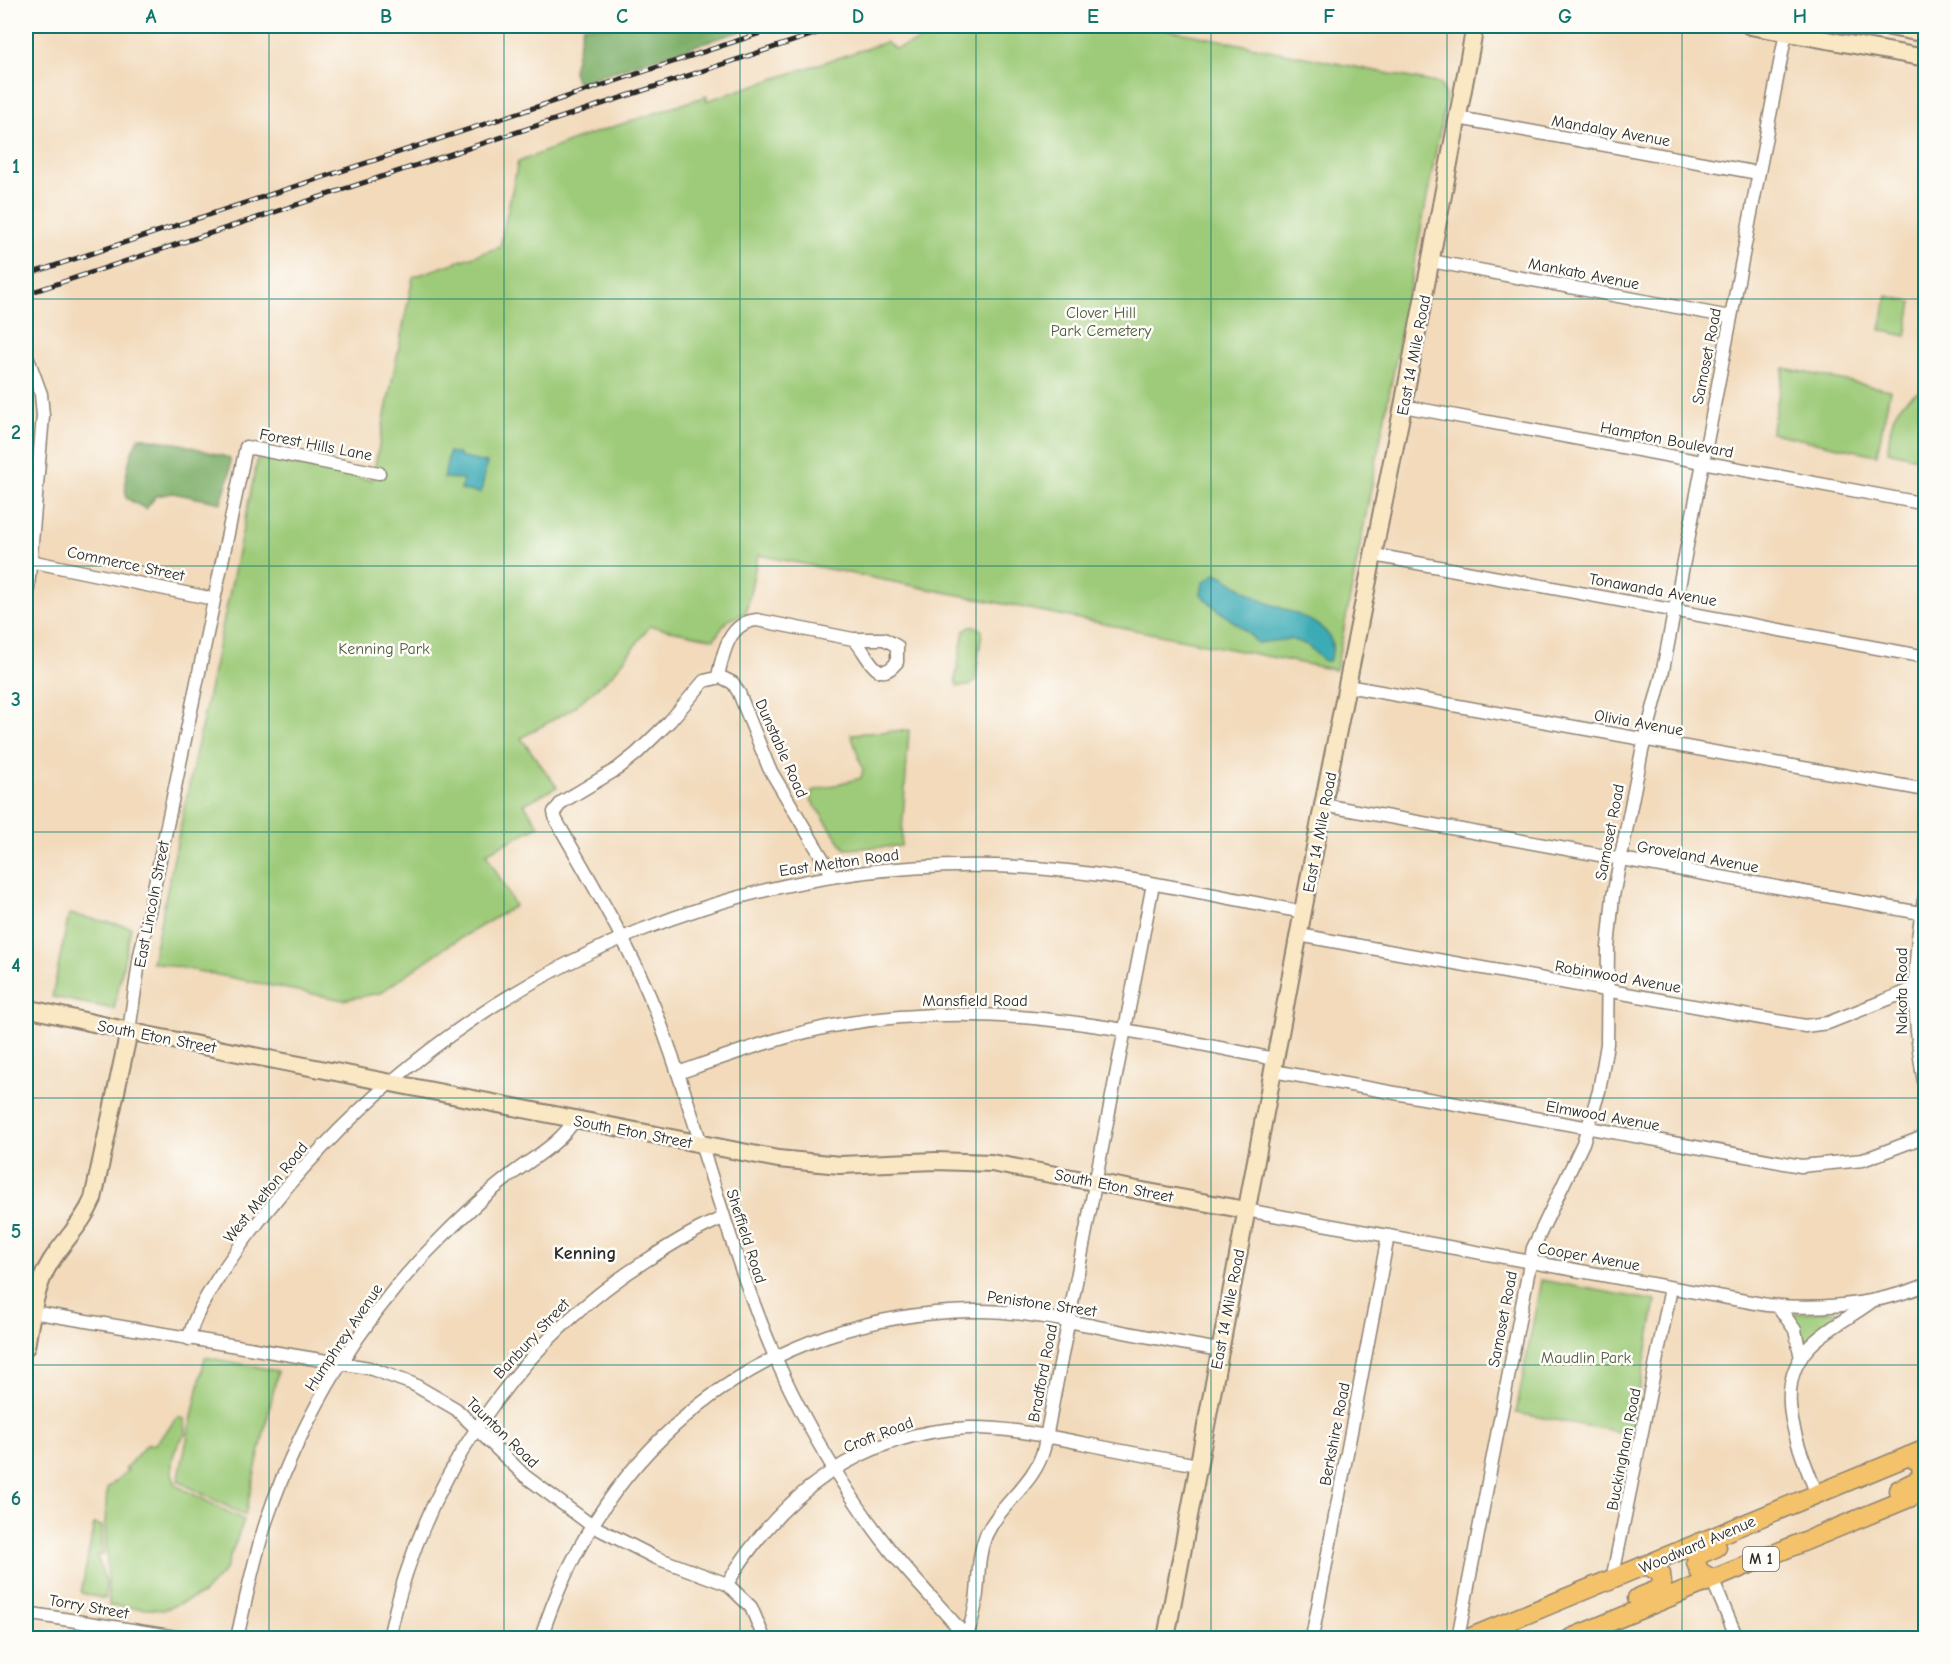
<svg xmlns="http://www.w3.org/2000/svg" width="1951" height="1664" font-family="'Comic Neue',sans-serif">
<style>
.green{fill:#9ecb79;stroke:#647b52;stroke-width:1.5}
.forest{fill:#7eaf69;stroke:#546d4a;stroke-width:1.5}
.water{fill:#3aabb5;stroke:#326b70;stroke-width:1.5}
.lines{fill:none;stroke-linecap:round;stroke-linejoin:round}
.street-casing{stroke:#8e8273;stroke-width:15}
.secondary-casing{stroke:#8e8273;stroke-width:20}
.primary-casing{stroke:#8e8273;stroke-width:21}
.street{stroke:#fff;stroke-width:12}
.secondary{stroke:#fae7c3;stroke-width:16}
.primary{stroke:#f3c26a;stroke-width:18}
.rail-casing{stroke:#2b2b2b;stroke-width:5}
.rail{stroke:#fdfcf7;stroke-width:3;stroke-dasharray:9;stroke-linecap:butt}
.grid{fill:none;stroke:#0f766e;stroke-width:1.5;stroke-opacity:0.55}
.labels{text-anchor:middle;stroke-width:5;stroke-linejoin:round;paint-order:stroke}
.shield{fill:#fdfcf7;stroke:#6a6a68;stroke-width:1.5}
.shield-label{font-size:15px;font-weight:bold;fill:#2b2b2b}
.street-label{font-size:16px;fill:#2b2b2b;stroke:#fdfcf7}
.park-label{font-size:16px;fill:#4e5b42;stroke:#fdfcf7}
.neighbourhood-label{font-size:18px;font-weight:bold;fill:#2b2b2b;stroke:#fdfcf7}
.neatline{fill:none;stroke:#0f766e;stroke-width:2}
.grid-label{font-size:20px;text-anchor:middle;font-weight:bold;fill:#0f766e}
</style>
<rect width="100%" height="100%" fill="#fdfcf7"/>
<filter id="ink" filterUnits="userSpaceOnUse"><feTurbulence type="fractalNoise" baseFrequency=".0167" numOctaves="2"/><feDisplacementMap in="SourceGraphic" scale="12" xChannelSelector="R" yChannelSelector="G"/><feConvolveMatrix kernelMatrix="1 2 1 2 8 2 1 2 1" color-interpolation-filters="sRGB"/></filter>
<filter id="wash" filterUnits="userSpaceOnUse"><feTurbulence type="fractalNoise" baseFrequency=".008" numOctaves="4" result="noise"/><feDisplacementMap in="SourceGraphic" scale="24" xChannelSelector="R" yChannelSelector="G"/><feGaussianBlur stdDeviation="1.35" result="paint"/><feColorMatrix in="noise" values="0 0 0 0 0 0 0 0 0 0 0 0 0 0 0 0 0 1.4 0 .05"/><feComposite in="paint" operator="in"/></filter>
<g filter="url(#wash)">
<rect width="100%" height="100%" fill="#f2dabb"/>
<!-- green -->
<g class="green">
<polygon points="964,26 1149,26 1441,84 1446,99 1336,670 758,555 746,612 727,621 714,639 650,626 613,674 572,709 521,738 557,787 524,804 539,826 486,853 515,906 449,945 380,993 343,1000 152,962 258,457 372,480 413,277 500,247 518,162 579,138 707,96 706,101 886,42 895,49"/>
<polygon points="1887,296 1912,302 1906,336 1880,330"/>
<polygon points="1784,368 1890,390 1877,455 1771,433"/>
<path d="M 1925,388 L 1925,460 L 1888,451 C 1890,418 1894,403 1925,388 Z"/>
<polygon points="970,627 978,627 982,631 975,682 969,686 957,686 955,679 964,631"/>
<polygon points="909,730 901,846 845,849 811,800 812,791 861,778 863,770 851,734"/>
<polygon points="69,914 131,927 114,1009 52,997"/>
<polygon points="1541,1280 1656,1301 1631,1434 1516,1413"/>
<polygon points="1843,1311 1845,1313 1804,1343 1792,1317 1793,1313"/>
<polygon points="205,1357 278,1371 245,1516 178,1481"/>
<path d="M 178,1417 L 185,1419 L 186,1433 C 173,1449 166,1467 177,1486 L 244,1520 L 225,1570 L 203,1594 L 163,1610 L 109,1606 L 105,1524 L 107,1489 L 128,1470 L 125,1469 L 146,1445 L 155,1444 Z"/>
<polygon points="94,1524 102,1526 103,1553 97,1556 106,1583 105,1599 81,1593"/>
</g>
<!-- forest -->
<g class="forest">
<polygon points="583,26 757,26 577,83 573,71"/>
<path d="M 139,437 L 181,444 L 230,458 L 230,473 L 221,503 L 173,493 L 156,496 L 146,509 L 126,498 C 124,476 128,457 139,437 Z"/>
</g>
<!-- water -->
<g class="water">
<polygon points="449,452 459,454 459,457 487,463 481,493 461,490 463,479 444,478"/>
<path d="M 1216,573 C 1232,580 1246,592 1261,600 C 1283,611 1348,623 1329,661 L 1324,661 L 1307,645 L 1290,639 L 1257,643 C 1241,622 1217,614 1201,594 L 1203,583 Z"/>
</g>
</g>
<g filter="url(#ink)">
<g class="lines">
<!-- street casing -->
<g class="street-casing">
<g id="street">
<polyline points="1458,118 1758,173"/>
<polyline points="1431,261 1730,317"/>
<polyline points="26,353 41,394 43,416 26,611"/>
<polyline points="1403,406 1926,504"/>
<polyline points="1374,555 1926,657"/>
<polyline points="30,561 214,599"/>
<path d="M 718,676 C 723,653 729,622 757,620 L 853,639 C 867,649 875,689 897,662 L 897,646 L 884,639 L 853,639"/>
<polyline points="1347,686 1926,790"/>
<polyline points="1323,805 1926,914"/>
<path d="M 833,876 L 769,768 L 739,693 L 733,683 L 721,677 L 704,681 L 670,721 L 636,754 L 617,769 L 562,802 L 554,812 L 556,820 C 591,882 628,942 655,1009 C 701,1127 728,1252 780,1368 C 810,1433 847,1495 891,1551 C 915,1581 942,1608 967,1638"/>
<path d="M 1926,890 C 1911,958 1912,1025 1926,1092"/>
<polyline points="1299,935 1805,1026 1828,1023 1926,984"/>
<polyline points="129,1031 140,955 246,447 379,473"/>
<polyline points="1273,1071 1801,1166 1863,1160 1926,1136"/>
<path d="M 678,1073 C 732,1054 786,1034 843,1024 C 996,999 1126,1029 1275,1059"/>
<path d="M 1246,1210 L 1767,1305 C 1820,1310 1875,1305 1926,1285"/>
<polyline points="1778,1306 1795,1330 1801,1358"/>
<polyline points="32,1312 369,1368 413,1384 456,1409 525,1476 591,1525 654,1557 727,1584 751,1607 764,1638"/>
<path d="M 189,1339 C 197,1291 286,1185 322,1148 C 502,957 757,853 1020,867 C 1115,872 1209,895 1303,912"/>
<path d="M 1817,1495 C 1800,1449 1769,1388 1810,1346 C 1827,1328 1851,1317 1871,1302"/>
<polyline points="1712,1579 1737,1638"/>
<polyline points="1612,1580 1671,1288"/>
<path d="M 727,1584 C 780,1495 862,1432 969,1428 C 1007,1427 1045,1436 1082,1443 C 1120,1451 1159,1458 1198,1465"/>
<polyline points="26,1613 182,1638"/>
<path d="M 237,1638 C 246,1599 254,1558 267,1519 C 303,1414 363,1314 443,1236 C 463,1216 484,1196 507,1178 C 530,1159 560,1145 575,1119"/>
<path d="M 389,1638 C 421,1484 514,1345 647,1260 C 672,1244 696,1229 723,1218"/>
<path d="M 541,1638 C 603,1443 766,1314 973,1311 C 1013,1310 1055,1319 1094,1326 C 1136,1335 1178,1342 1219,1350"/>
<path d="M 967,1638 C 969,1628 973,1618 975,1607 C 980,1583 976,1559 986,1535 C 1002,1501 1035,1484 1044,1448 L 1153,884"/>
<polyline points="1312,1638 1388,1236"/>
<polyline points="1458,1638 1533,1248 1583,1143 1599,1091 1607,1044 1608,948 1613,896 1642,751 1662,675 1787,27"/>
</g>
</g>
<!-- secondary casing -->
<g class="secondary-casing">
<g id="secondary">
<polyline points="1750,26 1926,58"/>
<polyline points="1885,26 1926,34"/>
<polyline points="26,1008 147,1035 778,1159 840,1165 936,1161 991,1163 1246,1210"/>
<path d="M 26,1347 C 31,1318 35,1286 51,1261 C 65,1239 83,1223 93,1199 L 129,1031"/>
<polyline points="1166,1638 1323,805 1403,406 1475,26"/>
</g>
</g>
<!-- primary casing -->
<g class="primary-casing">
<g id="primary">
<polyline points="1898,1490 1922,1478 1921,1464 1909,1456"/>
<polyline points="1712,1579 1699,1571 1696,1562 1699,1555 1717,1547"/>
<polyline points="1637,1598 1657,1590 1662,1584 1661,1574 1648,1565"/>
<polyline points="1469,1638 1926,1449"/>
<polyline points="1571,1638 1926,1491"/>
</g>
</g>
<!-- street -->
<use href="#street" class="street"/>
<!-- secondary -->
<use href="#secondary" class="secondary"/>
<!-- primary -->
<use href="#primary" class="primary"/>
<!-- rail casing -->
<g class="rail-casing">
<g id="rail">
<polyline points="26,275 782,26"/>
<polyline points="26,294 839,26"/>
</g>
</g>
<!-- rail -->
<use href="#rail" class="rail"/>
</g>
</g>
<!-- grid -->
<path class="grid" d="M 269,26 L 269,1638M 504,26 L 504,1638M 740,26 L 740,1638M 976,26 L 976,1638M 1211,26 L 1211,1638M 1447,26 L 1447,1638M 1682,26 L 1682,1638M 26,299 L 1926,299M 26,566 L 1926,566M 26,832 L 1926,832M 26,1098 L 1926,1098M 26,1365 L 1926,1365"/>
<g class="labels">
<!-- shield labels -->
<rect class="shield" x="1743" y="1547" width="36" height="24" rx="4.5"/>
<g class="shield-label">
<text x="1761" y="1564">M 1</text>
</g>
<!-- street labels -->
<g class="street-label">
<text transform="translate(1611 130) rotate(10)" y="6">Mandalay Avenue</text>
<text transform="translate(1584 273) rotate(11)" y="6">Mankato Avenue</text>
<text transform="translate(1413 355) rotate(-79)" y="6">East 14 Mile Road</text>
<text transform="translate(1706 356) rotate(-79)" y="6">Samoset Road</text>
<text transform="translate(1667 439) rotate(11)" y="6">Hampton Boulevard</text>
<text transform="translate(316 444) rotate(11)" y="6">Forest Hills Lane</text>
<text transform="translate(126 563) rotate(12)" y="6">Commerce Street</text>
<text transform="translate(1653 589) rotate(10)" y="6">Tonawanda Avenue</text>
<text transform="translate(1639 722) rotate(10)" y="6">Olivia Avenue</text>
<text transform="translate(782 748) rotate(66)" y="6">Dunstable Road</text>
<text transform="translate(1319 832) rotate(-79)" y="6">East 14 Mile Road</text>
<text transform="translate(1609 832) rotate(-79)" y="6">Samoset Road</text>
<text transform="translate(1698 856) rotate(10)" y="6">Groveland Avenue</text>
<text transform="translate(839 862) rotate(-8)" y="6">East Melton Road</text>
<text transform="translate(151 904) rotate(-79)" y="6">East Lincoln Street</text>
<text transform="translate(1618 976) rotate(10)" y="6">Robinwood Avenue</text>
<text transform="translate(1901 991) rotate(-90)" y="6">Nakota Road</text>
<text x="975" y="1006">Mansfield Road</text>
<text transform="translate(157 1036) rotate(11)" y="6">South Eton Street</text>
<text transform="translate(1603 1115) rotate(10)" y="6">Elmwood Avenue</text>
<text transform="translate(633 1131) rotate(11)" y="6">South Eton Street</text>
<text transform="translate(1114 1185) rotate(11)" y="6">South Eton Street</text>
<text transform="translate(265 1192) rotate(-51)" y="6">West Melton Road</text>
<text transform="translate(747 1236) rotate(72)" y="6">Sheffield Road</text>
<text transform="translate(1589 1256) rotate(10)" y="6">Cooper Avenue</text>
<text transform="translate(1042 1303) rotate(8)" y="6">Penistone Street</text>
<text transform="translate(1227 1309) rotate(-79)" y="6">East 14 Mile Road</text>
<text transform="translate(1502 1319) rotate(-79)" y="6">Samoset Road</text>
<text transform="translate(343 1337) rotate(-56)" y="6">Humphrey Avenue</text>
<text transform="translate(531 1338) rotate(-47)" y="6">Banbury Street</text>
<text transform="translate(1042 1373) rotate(-79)" y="6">Bradford Road</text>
<text transform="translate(503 1432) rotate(44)" y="6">Taunton Road</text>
<text transform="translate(878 1434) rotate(-21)" y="6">Croft Road</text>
<text transform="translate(1334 1434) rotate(-79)" y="6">Berkshire Road</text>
<text transform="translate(1623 1449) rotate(-79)" y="6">Buckingham Road</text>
<text transform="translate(1697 1544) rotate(-23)" y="6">Woodward Avenue</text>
<text transform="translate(89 1606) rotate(10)" y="6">Torry Street</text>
</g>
<!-- park labels -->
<g class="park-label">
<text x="1101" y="318">Clover Hill<tspan x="1101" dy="18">Park Cemetery</tspan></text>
<text x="384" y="654">Kenning Park</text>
<text x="1586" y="1363">Maudlin Park</text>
</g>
<!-- neighbourhood labels -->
<g class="neighbourhood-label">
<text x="585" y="1259">Kenning</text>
</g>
</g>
<!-- margin -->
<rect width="1951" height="1664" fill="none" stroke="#fdfcf7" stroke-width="66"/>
<rect x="33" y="33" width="1885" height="1598" class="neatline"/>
<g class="grid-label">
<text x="151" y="23">A</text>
<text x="386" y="23">B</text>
<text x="622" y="23">C</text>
<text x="858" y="23">D</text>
<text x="1093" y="23">E</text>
<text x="1329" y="23">F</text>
<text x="1565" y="23">G</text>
<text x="1800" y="23">H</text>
<text x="16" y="173">1</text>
<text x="16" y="439">2</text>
<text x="16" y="706">3</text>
<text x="16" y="972">4</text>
<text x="16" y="1238">5</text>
<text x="16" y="1505">6</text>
</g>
</svg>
